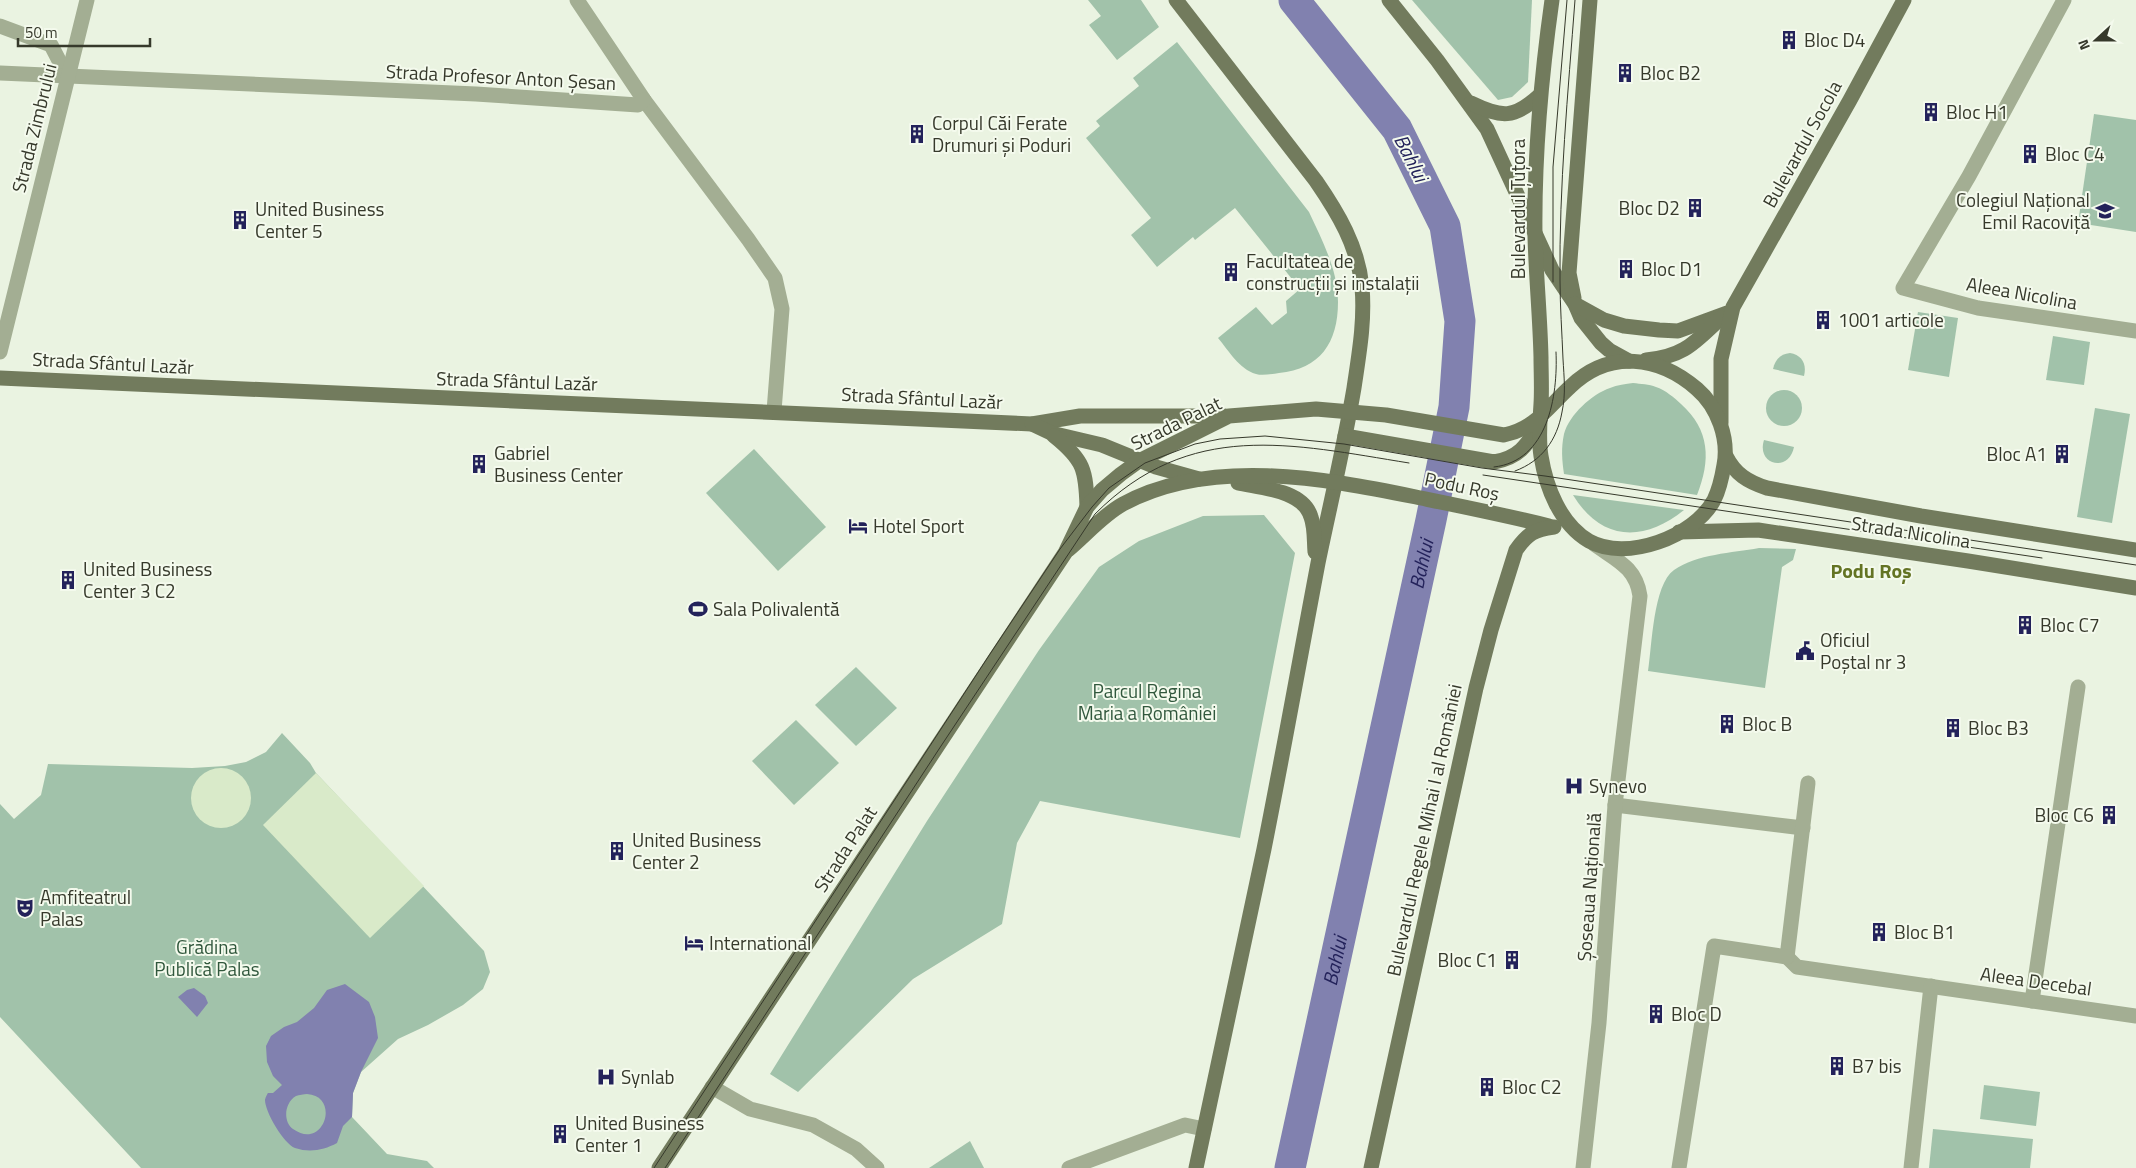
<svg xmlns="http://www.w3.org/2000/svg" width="2136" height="1168" font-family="'Titillium Web',sans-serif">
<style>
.green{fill:#a1c2aa}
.plaza{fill:#d9eac9}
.water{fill:#8181af;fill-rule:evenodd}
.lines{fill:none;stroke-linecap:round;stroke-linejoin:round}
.river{stroke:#8181af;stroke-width:31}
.minor{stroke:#a3ae93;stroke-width:15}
.major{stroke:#727b5d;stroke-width:15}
.tram{stroke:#36392b;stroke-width:1}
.labels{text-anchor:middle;stroke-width:4;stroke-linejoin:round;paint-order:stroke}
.poi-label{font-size:19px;fill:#36392b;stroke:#f4faed;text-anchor:start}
.street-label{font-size:19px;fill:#36392b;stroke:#f4faed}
.park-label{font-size:19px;fill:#30573c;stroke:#f4faed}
.water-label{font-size:20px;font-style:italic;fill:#23225a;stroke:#f4faed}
.neighbourhood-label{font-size:20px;font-weight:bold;fill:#647424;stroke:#f4faed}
</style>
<rect width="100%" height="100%" fill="#eaf3e1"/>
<!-- green -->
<g class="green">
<polygon points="1088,0 1141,0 1159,27 1117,60 1089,25 1101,16"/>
<polygon points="1412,0 1532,0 1528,82 1512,97 1498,100"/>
<path d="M 1177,42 L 1309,212 C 1322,240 1338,270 1338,302 C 1338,343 1320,369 1279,373 C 1272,374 1262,376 1256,374 C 1239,369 1229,351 1218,338 L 1256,307 L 1272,325 L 1287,313 L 1286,301 L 1300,289 L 1235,208 L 1195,240 L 1193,237 L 1157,267 L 1131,235 L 1151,218 L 1086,138 L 1100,126 L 1096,121 L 1139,86 L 1133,78 Z"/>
<polygon points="2094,114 2136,120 2136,232 2078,223"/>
<polygon points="1918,312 1958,318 1949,377 1908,370"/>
<polygon points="2053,336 2090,342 2084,385 2046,380"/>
<path d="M 1790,353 C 1802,355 1807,364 1804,376 L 1773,369 C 1775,360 1780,354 1790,353 Z"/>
<path d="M 1633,383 C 1641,384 1649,384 1656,387 C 1665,390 1675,398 1681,404 C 1710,430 1711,460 1697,495 L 1564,474 C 1562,460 1561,448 1564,434 C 1569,415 1592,394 1610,388 C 1617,385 1626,384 1633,383 Z"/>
<circle cx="1784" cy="408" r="18"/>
<polygon points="2095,408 2130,414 2112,523 2077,517"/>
<path d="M 1764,440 L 1794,447 C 1789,473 1756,465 1764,440 Z"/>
<polygon points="754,449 826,527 778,571 706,493"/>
<path d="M 1573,495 L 1684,510 C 1643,543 1601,541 1573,495 Z"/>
<polygon points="1264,515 1295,553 1240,838 1040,801 1017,843 1002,924 913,979 798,1092 770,1074 927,821 1039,650 1099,567 1139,541 1203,516"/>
<path d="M 1759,548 L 1796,549 L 1793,560 L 1782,567 L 1765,688 L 1648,671 C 1652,646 1653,585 1674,570 C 1697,554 1732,553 1759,548 Z"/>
<polygon points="856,667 897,708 856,746 815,705"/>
<polygon points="796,720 839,763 794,805 752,761"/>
<polygon points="282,733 310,763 316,773 484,951 490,972 483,989 463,1005 428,1025 398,1039 361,1072 353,1093 352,1117 387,1154 427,1161 434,1168 141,1168 0,1017 0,804 14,819 41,795 48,764 192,768 225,766 246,762 266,752"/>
<polygon points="1984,1085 2040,1092 2036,1126 1980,1119"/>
<polygon points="1933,1129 2033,1139 2030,1168 1929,1168"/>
<polygon points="970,1141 984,1168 929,1168"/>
</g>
<!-- plaza -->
<g class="plaza">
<circle cx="221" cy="798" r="30"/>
<polygon points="316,773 424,886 370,938 263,825"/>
</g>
<!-- water -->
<g class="water">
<path d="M 345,984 L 369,1002 L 375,1017 L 378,1038 L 361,1072 L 353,1093 L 352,1117 L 343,1126 L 337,1143 C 324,1150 310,1153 295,1148 C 284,1144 265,1112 265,1100 C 265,1099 267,1094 268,1093 L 273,1093 L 282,1085 L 273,1076 L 267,1062 L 266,1046 L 271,1036 L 284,1027 L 297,1022 L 314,1008 L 327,990 ZM 307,1094 C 341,1096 324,1151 293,1129 C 283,1122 284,1103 296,1096 C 299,1095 304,1094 307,1094 Z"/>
<polygon points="194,988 205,996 208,1003 197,1017 178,997 187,990"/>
</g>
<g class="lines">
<!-- river -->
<path class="river" id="s1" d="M 1290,1168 L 1431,520 L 1454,407 L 1460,321 L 1445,226 L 1397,129 L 1294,0"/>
<!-- minor -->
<g class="minor">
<polyline points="577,0 644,100 748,239 775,278 782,309 774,411"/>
<polyline points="2064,0 1969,176 1903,288 1978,308 2136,331"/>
<polyline points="0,26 51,45 67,76"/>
<polyline points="0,73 476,94 638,105 644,100"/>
<polyline points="0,352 87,0"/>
<polyline points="1615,805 1803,828"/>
<polyline points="1787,957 1797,967 2136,1016"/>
<polyline points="1787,957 1808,783"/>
<polyline points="2032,1001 2078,687"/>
<polyline points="712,1087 750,1109 813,1125 856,1149 877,1168"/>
<polyline points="1069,1168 1185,1125 1204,1129"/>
<path d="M 1583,1168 L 1599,1023 L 1615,805 L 1640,596 C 1636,567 1616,560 1594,544"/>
<polyline points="1679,1168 1714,946 1787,957"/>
<polyline points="1911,1168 1931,986"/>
</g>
<!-- major -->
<g class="major">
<path d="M 1176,0 L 1316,181 C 1338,213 1358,246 1362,287 C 1365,321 1359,354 1354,388 C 1344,447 1330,505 1318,563 C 1300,658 1283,754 1264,849 C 1242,955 1218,1061 1196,1168"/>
<polyline points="1389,0 1437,60 1487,129 1552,270 1575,304 1581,318 1601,343 1609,350 1629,361"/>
<path d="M 1471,103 C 1502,118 1514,119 1540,95"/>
<polyline points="1574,298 1569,273 1590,0"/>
<polyline points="1575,304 1604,320 1624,326 1659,330 1678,331 1727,313"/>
<path d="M 1646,360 C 1684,357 1695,342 1721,318"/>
<polyline points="0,378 1032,424 1080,416 1225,416"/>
<polyline points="1721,423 1721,359 1733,307 1850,100 1904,0"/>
<polyline points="1032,424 1051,433 1102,445 1156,467 1199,479"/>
<path d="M 1054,436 C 1084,460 1086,470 1087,507"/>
<path d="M 1345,436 L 1494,462 C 1518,458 1527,446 1538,426"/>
<path d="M 1726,456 C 1735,474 1748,482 1767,488 L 1921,516 L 2136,550"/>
<path d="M 1238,483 C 1261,488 1303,490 1311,517 C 1315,528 1314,540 1315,552"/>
<polyline points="1679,532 1758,530 1968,561 2136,588"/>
<path d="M 1068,550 C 1086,535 1103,515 1123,504 C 1210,457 1323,478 1416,497 C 1460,506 1505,515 1549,526"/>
<path d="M 659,1168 L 1065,553 L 1087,507 L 1102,490 L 1121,474 L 1139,461 L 1229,416 L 1316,409 L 1386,415 L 1504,435 C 1535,429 1548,407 1570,387 C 1609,349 1659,356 1697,389 C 1718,407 1729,439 1724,465 C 1722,477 1719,490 1714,500 C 1694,537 1626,562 1589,541 C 1560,524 1546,487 1541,456 C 1538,438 1540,422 1541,404 C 1542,389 1541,372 1541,357 C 1540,316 1536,276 1535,236 C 1534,157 1541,78 1552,0"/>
<path d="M 1371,1168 L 1476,688 L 1491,630 L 1516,550 C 1528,533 1534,530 1554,527"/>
</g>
<!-- tram -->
<g class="tram">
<polyline points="1553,282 1553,167 1567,0"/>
<path d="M 1494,467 C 1548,461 1558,396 1556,352"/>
<path d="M 1515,471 C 1542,461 1557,440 1562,412 C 1566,394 1564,377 1563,359 C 1562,333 1560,306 1560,280 C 1559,186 1568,93 1575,0"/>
<polyline points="1483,475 2042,558"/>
<polyline points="654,1168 990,654 1060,549 1092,507 1109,488 1145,463 1195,444 1220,439 1265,436 1344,444 1482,468 1545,476 2136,565"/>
<path d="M 665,1168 L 941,746 L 1095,514 C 1190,419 1291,444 1409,463"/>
</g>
</g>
<!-- icons -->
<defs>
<g id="building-bare" transform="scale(1.5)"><path d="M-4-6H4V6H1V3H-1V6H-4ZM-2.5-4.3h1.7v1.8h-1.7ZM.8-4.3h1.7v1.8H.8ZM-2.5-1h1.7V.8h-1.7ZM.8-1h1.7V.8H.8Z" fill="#23225a" stroke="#f4faed" stroke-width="2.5" paint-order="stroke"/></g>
<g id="school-bare" transform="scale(1.5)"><path d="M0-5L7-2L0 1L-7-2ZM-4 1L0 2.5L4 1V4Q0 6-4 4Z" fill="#23225a" stroke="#f4faed" stroke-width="2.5" paint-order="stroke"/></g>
<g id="hotel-bare" transform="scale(1.5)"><path d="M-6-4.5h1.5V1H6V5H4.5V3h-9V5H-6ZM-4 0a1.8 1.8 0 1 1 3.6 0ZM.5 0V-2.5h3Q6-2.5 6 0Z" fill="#23225a" stroke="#f4faed" stroke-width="2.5" paint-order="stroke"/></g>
<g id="stadium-bare" transform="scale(1.5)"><path d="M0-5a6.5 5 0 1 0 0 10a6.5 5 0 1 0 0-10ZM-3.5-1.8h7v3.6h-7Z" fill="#23225a" stroke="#f4faed" stroke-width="2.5" paint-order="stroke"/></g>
<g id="civic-bare" transform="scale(1.5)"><path d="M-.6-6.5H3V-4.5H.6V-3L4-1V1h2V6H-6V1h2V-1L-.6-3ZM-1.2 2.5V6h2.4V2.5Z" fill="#23225a" stroke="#f4faed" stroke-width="2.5" paint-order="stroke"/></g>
<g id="hospital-bare" transform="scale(1.5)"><path d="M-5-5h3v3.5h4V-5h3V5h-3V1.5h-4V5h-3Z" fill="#23225a" stroke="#f4faed" stroke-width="2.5" paint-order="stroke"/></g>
<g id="theatre-bare" transform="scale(1.5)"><path d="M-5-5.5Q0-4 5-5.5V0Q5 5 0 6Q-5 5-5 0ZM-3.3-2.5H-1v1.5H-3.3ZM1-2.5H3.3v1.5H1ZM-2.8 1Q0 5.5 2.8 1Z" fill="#23225a" stroke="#f4faed" stroke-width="2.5" paint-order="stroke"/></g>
</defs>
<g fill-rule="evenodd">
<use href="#building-bare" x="1789" y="40"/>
<use href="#building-bare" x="1625" y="73"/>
<use href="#building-bare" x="1931" y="112"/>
<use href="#building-bare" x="917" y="134"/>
<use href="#building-bare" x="2030" y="154"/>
<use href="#building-bare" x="1695" y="208"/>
<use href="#school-bare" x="2105" y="211"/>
<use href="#building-bare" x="240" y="220"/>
<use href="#building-bare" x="1626" y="269"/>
<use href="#building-bare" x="1231" y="272"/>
<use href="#building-bare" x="1823" y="320"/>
<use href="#building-bare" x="2062" y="454"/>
<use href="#building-bare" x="479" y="464"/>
<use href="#hotel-bare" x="858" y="526"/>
<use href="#building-bare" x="68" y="580"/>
<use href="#stadium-bare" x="698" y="609"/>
<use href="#building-bare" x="2025" y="625"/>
<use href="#civic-bare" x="1805" y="651"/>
<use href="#building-bare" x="1727" y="724"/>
<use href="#building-bare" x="1953" y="728"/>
<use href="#hospital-bare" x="1574" y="786"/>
<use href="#building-bare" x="2109" y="815"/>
<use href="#building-bare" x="617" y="851"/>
<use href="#theatre-bare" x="25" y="908"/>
<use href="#building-bare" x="1879" y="932"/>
<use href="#hotel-bare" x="694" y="943"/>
<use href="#building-bare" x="1512" y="960"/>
<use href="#building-bare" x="1656" y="1014"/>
<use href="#building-bare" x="1837" y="1066"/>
<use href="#hospital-bare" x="606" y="1077"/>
<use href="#building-bare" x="1487" y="1087"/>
<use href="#building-bare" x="560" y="1134"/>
</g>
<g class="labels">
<!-- poi labels -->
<g class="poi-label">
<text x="1804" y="47">Bloc D4</text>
<text x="1640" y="80">Bloc B2</text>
<text x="1946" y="119">Bloc H1</text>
<text x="932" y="130">Corpul Căi Ferate<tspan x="932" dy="22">Drumuri și Poduri</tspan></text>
<text x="2045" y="161">Bloc C4</text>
<text x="2090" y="207" text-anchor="end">Colegiul Național<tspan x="2090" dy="22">Emil Racoviță</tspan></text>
<text x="1680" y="215" text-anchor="end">Bloc D2</text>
<text x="255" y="216">United Business<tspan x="255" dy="22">Center 5</tspan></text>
<text x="1246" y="268">Facultatea de<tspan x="1246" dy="22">construcții și instalații</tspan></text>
<text x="1641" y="276">Bloc D1</text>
<text x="1838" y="327">1001 articole</text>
<text x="494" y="460">Gabriel<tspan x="494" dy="22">Business Center</tspan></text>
<text x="2047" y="461" text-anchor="end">Bloc A1</text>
<text x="873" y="533">Hotel Sport</text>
<text x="83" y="576">United Business<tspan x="83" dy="22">Center 3 C2</tspan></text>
<text x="713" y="616">Sala Polivalentă</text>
<text x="2040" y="632">Bloc C7</text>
<text x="1820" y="647">Oficiul<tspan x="1820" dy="22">Poștal nr 3</tspan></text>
<text x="1742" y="731">Bloc B</text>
<text x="1968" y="735">Bloc B3</text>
<text x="1589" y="793">Synevo</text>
<text x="2094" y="822" text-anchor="end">Bloc C6</text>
<text x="632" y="847">United Business<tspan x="632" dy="22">Center 2</tspan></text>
<text x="40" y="904">Amfiteatrul<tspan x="40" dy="22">Palas</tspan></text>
<text x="1894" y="939">Bloc B1</text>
<text x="709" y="950">International</text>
<text x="1497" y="967" text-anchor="end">Bloc C1</text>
<text x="1671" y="1021">Bloc D</text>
<text x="1852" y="1073">B7 bis</text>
<text x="621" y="1084">Synlab</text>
<text x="1502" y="1094">Bloc C2</text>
<text x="575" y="1130">United Business<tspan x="575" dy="22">Center 1</tspan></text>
</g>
<!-- street labels -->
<g class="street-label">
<text transform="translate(501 77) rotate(3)" y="7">Strada Profesor Anton Șesan</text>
<text transform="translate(34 128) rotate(-76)" y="7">Strada Zimbrului</text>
<text transform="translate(1802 144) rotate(-61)" y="7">Bulevardul Socola</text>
<text transform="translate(1518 209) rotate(-90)" y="7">Bulevardul Țuțora</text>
<text transform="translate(2022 293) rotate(10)" y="7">Aleea Nicolina</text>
<text transform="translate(113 363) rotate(3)" y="7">Strada Sfântul Lazăr</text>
<text transform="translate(517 381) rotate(2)" y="7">Strada Sfântul Lazăr</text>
<text transform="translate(922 398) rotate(3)" y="7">Strada Sfântul Lazăr</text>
<text transform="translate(1176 423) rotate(-26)" y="7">Strada Palat</text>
<text transform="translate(1462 486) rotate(12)" y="7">Podu Roș</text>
<text transform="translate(1911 532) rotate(9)" y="7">Strada Nicolina</text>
<text transform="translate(1424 830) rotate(-78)" y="7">Bulevardul Regele Mihai I al României</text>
<text transform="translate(845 849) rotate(-57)" y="7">Strada Palat</text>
<text transform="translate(1589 887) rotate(-86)" y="7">Șoseaua Națională</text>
<text transform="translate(2036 981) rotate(8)" y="7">Aleea Decebal</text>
</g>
<!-- park labels -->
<g class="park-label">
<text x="1147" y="698">Parcul Regina<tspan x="1147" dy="22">Maria a României</tspan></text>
<text x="207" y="954">Grădina<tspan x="207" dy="22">Publică Palas</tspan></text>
</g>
<!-- water labels -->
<g class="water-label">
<text transform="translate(1411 158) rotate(63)" y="7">Bahlui</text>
<text dy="7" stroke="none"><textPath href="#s1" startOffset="618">Bahlui</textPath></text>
<text dy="7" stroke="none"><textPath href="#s1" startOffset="212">Bahlui</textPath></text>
</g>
<!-- neighbourhood labels -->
<g class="neighbourhood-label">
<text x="1871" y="578">Podu Roș</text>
</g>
</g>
<!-- north arrow -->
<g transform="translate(2096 40) rotate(249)" stroke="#f4faed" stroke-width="4" paint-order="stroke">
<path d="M0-4L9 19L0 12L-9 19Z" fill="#36392b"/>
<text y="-8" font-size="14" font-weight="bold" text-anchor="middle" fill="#36392b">N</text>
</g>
<!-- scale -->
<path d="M18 38v8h132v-8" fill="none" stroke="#36392b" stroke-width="2.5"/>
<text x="25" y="38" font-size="15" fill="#36392b" stroke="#f4faed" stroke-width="4" paint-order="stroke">50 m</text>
</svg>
